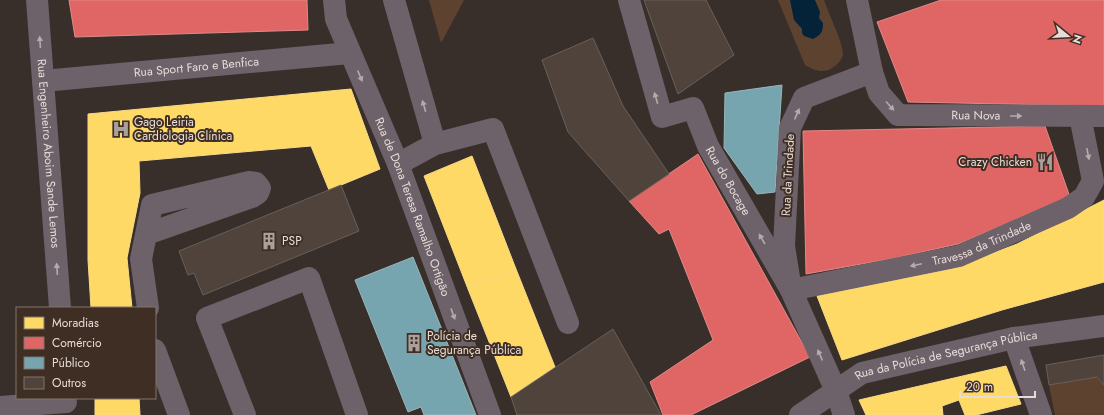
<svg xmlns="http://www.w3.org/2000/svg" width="1104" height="415" font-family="Jost,sans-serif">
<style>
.green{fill:#5e4230}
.water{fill:#052338}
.homes{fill:#ffd966;stroke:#f8da88}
.shops{fill:#e06666;stroke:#e28988}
.public{fill:#76a5af;stroke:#98b6bb}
.building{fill:#50433b;stroke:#68605b}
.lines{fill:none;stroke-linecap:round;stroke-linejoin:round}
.minor{stroke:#6d616a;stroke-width:22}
.oneway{fill:#b6abab}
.labels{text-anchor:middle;stroke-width:4;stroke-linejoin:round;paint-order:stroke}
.street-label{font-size:12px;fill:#e7dcd6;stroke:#3f2e24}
.poi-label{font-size:12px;fill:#e7dcd6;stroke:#3f2e24;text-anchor:start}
</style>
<rect width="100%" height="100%" fill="#392f2a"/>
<!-- green -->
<g class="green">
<polygon points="429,0 464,0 441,43"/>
<path d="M 778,0 L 824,0 C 828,12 843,43 843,54 C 842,60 837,65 832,68 C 824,74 813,70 805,65 Z"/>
<polygon points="1097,377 1104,385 1104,415 1055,415 1049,385"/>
</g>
<!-- water -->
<path class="water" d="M 790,0 L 815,0 L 820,12 L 819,18 L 823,23 C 823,32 821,35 813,39 L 804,36 L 802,33 L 802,29 L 794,20 Z"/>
<!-- homes -->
<g class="homes">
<polygon points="351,89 380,169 329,190 311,146 139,161 140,193 127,258 132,308 91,308 88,260 88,114"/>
<polygon points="472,156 516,269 468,289 424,176"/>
<polygon points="1104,200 1104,282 1002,310 842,360 817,296 951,269 1017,244"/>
<polygon points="516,269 555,367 511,397 468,289"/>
<polygon points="1006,366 1021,404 976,415 965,415 959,400 942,406 943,415 866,415 859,400"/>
<polygon points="95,398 139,398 140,415 95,415"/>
</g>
<!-- shops -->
<g class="shops">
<polygon points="69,0 307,0 308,30 75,37"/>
<polygon points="941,0 1104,0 1104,106 908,102 877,22"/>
<polygon points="1045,126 1070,197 958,244 895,258 806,274 803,131"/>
<polygon points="698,154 810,357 691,415 663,415 650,382 713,340 669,229 659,234 629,201"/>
</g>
<!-- public -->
<g class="public">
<polygon points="782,85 775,192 757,194 724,148 725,93"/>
<polygon points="413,257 476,415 424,415 421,407 408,412 355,280"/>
</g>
<!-- building -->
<g class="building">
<polygon points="644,0 706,0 734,55 678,94"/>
<polygon points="593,38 623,106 669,174 629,201 568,132 542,60"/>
<polygon points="341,185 359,231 203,295 194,273 188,275 179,251"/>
<polygon points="613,329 661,415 517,415 511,397"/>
<polygon points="1104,355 1104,385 1097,377 1049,385 1046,365"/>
</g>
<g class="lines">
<!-- minor -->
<g class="minor">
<path id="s1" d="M 37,0 L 60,308"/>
<path id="s2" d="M 334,0 L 336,19 L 398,164 L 490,415"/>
<polyline points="394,0 435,144"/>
<path id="s3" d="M 629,0 L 662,117 L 693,108 L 708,146 L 791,290 L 836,391 L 844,415"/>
<path id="s4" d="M 857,0 L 872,72 L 804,98 L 790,128 L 784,246 L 791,290 L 959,256 L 1068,208 L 1084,197 L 1093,181 L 1080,116"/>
<path id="s5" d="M 872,72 L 879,93 L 898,115 L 1104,116"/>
<path id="s6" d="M 43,81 L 350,53"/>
<polyline points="398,164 435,144 493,129 568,323"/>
<polyline points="147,234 252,197 258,193 260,188 256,183 249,182 152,205 141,259 148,308"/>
<polyline points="1014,338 1041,415"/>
<polyline points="155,350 179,415"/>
<polyline points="0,407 66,402"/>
<polyline points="245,415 207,318 309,278 357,415"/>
<path id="s7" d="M 800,415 L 862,373 L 1014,338 L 1104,326"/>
</g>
</g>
<!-- one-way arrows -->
<defs><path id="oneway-solid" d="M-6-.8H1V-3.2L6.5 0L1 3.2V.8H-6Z"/></defs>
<g class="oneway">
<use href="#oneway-solid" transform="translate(40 42) rotate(-94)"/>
<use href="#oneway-solid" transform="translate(360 76) rotate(67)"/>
<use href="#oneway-solid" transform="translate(656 98) rotate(-106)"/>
<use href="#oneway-solid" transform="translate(424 106) rotate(-106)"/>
<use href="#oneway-solid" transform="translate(890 106) rotate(48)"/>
<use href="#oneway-solid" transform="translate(797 114) rotate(-66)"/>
<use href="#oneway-solid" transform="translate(1016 116)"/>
<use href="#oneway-solid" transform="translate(1088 154) rotate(79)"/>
<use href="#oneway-solid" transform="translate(762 239) rotate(-120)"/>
<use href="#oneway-solid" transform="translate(916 265) rotate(168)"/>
<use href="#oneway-solid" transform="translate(57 269) rotate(-94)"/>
<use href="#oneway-solid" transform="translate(453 314) rotate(70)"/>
<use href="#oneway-solid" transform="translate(820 355) rotate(-114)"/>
<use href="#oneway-solid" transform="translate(1023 365) rotate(-109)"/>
</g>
<!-- icons -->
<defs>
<g id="hospital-bare" transform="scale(1.38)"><path d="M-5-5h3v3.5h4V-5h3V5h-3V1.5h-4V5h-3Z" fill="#aa9f9a" stroke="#3f2e24" stroke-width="2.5" paint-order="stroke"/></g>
<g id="restaurant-bare" transform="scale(1.38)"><path d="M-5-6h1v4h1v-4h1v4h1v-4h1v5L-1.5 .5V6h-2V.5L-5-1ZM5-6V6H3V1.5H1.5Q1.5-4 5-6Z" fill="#aa9f9a" stroke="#3f2e24" stroke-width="2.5" paint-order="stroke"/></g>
<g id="building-bare" transform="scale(1.38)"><path d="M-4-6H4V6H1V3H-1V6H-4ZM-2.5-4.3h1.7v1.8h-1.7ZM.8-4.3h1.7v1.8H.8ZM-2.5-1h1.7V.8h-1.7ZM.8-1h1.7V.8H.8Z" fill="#aa9f9a" stroke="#3f2e24" stroke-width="2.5" paint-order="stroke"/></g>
</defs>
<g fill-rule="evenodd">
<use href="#hospital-bare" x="121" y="129"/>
<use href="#restaurant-bare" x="1045" y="162"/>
<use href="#building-bare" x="269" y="241"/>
<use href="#building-bare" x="414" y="343"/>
</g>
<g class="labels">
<!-- street labels -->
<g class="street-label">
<text dy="4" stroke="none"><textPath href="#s6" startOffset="154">Rua Sport Faro e Benfica</textPath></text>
<text dy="4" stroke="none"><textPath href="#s5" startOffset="129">Rua Nova</textPath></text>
<text dy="4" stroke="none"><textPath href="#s1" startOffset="154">Rua Engenheiro Aboim Sande Lemos</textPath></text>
<text transform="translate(788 175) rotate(-87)" y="4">Rua da Trindade</text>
<text dy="4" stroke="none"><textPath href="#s3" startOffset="235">Rua do Bocage</textPath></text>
<text dy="4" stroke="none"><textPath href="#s2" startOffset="222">Rua de Dona Teresa Ramalho Ortigão</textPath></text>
<text dy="4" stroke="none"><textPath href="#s4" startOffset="539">Travessa da Trindade</textPath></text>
<text dy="4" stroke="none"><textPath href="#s7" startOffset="161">Rua da Polícia de Segurança Pública</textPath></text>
</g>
<!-- poi labels -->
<g class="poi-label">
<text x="134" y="126">Gago Leiria<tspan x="134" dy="14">Cardiologia Clínica</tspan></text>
<text x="1032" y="166" text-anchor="end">Crazy Chicken</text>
<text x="282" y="245">PSP</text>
<text x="427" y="340">Polícia de<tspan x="427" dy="14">Segurança Pública</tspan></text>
</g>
</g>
<!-- legend -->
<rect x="16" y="307" width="140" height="92" fill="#3f2e24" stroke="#82746b"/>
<rect x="24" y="317" width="20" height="12" fill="#ffd966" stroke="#82746b"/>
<text x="52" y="327" font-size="12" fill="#e7dcd6">Moradias</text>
<rect x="24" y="337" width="20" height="12" fill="#e06666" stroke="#82746b"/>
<text x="52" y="347" font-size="12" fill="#e7dcd6">Comércio</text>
<rect x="24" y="357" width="20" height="12" fill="#76a5af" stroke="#82746b"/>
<text x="52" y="367" font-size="12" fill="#e7dcd6">Público</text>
<rect x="24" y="377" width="20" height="12" fill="#50433b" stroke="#82746b"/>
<text x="52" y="387" font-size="12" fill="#e7dcd6">Outros</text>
<!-- north arrow -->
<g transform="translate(1068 36) rotate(108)" stroke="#3f2e24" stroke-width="3" paint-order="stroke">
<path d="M0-3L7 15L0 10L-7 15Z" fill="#e7dcd6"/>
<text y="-6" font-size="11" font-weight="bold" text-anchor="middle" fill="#e7dcd6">N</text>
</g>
<!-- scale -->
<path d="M960 391v6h75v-6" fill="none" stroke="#e7dcd6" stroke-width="2"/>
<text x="966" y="391" font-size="12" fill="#e7dcd6" stroke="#3f2e24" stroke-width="3" paint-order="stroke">20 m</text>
</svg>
